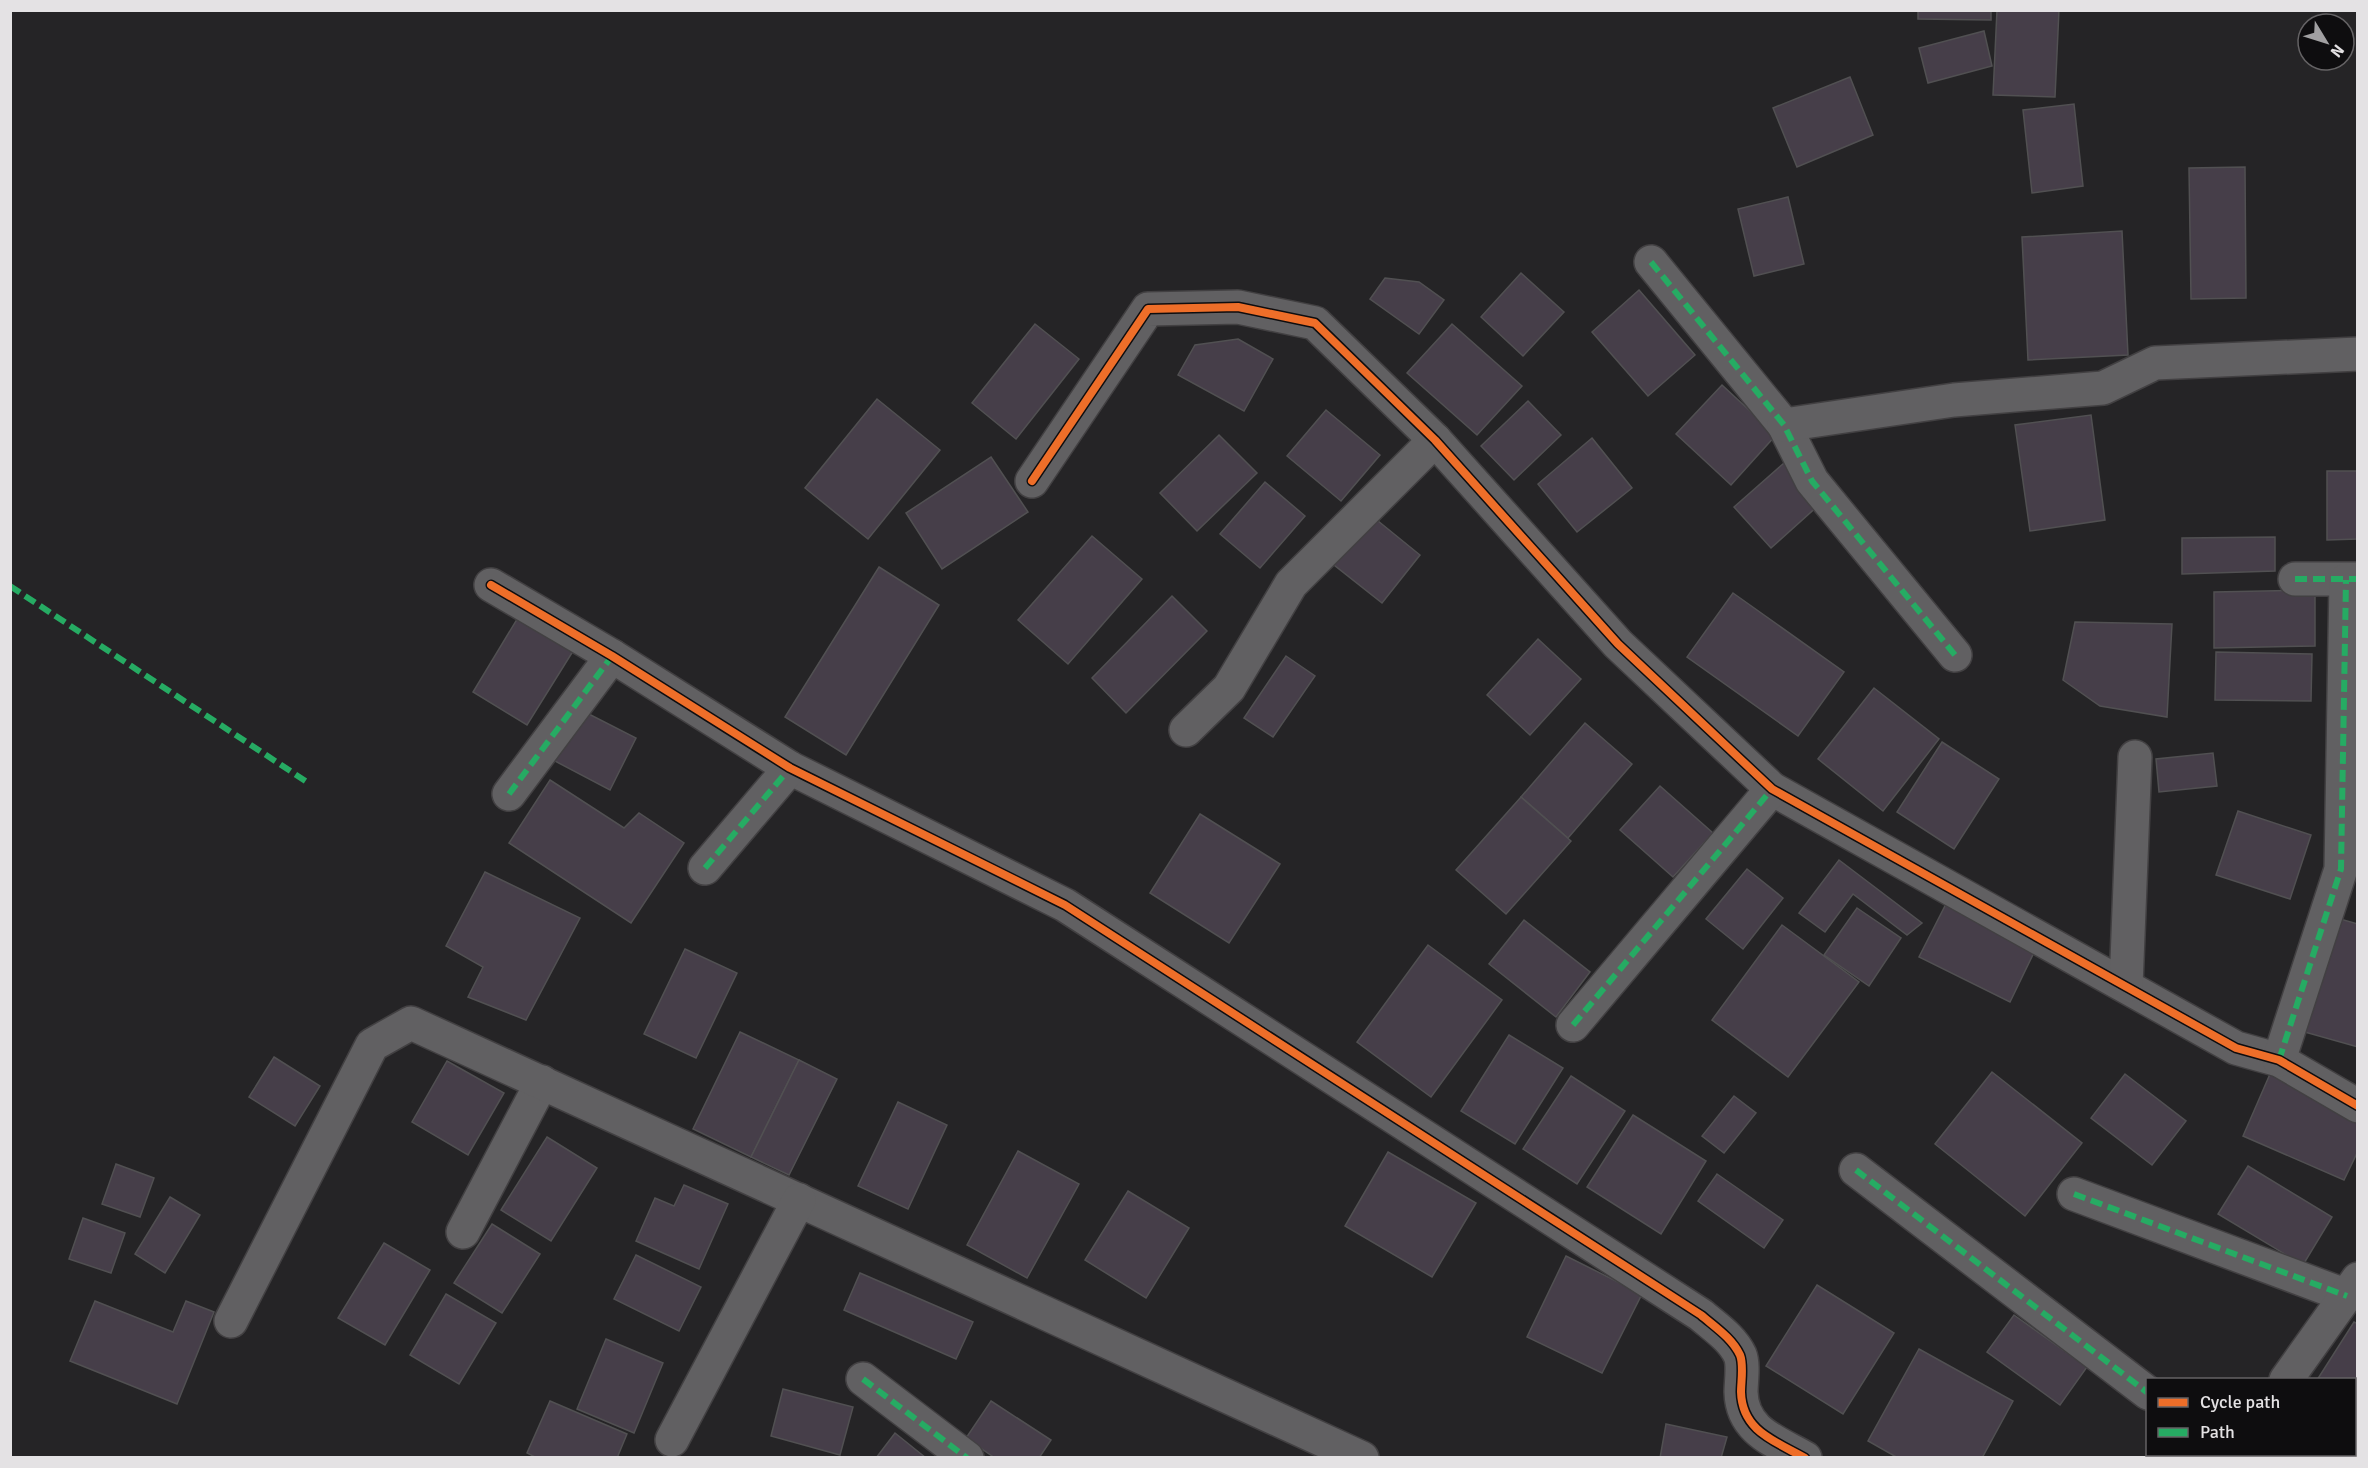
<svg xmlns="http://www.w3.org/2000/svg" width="2368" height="1468" font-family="Signika,sans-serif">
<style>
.building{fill:#463e49;stroke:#515052;stroke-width:1.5}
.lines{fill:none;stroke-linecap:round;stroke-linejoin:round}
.minor-casing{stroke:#424042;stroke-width:36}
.minor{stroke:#616062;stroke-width:33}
.quiet{stroke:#26ab63;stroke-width:6;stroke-dasharray:12 6;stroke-linecap:butt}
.cycleway-casing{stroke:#0e0d0f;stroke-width:11}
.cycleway{stroke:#ee6e29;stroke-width:8}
</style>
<rect width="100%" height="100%" fill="#252426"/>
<!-- building -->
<g class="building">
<polygon points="1918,10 1991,10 1991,20 1918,19"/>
<polygon points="1997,10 2059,10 2055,97 1993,95"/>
<polygon points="1984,31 1992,66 1928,83 1919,48"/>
<polygon points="1850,77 1873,135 1797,167 1773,108"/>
<polygon points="2074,104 2083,186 2032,193 2023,110"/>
<polygon points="2245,167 2246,298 2191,299 2189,168"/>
<polygon points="1788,197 1804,264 1754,276 1738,209"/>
<polygon points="2122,231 2128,355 2028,360 2022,237"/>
<polygon points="1521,273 1564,312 1523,356 1481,317"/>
<polygon points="1385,278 1419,282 1444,300 1419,334 1370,299"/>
<polygon points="1639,290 1695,355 1648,396 1592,332"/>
<polygon points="1035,324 1079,359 1016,439 972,403"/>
<polygon points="1452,324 1522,386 1477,435 1407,373"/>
<polygon points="1238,339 1273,359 1244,411 1178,375 1195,345"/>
<polygon points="1722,385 1776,435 1731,485 1676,434"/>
<polygon points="877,399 940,450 868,539 805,488"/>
<polygon points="1528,401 1561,435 1514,480 1481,446"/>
<polygon points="1326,410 1380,455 1341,501 1287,456"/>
<polygon points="2091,415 2105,520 2030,531 2015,425"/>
<polygon points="1219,435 1257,473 1197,531 1160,493"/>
<polygon points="1592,438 1632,488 1577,532 1538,484"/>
<polygon points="991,457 1028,512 942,569 906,513"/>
<polygon points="1784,463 1820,504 1771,548 1734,507"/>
<polygon points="2327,471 2358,471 2358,539 2327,540"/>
<polygon points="1265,482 1305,516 1260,568 1220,534"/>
<polygon points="1367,512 1420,555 1382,603 1329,561"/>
<polygon points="1092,536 1142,579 1068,664 1018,620"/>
<polygon points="2275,537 2275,571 2182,574 2182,538"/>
<polygon points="879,567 939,605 846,755 785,717"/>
<polygon points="2315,590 2315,646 2214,648 2214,592"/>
<polygon points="1733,593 1844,672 1798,736 1687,657"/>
<polygon points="1172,596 1207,631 1126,713 1092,678"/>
<polygon points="525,606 580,640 527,725 473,692"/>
<polygon points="2075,622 2172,624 2167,717 2100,706 2063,680"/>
<polygon points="1538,639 1581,679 1530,735 1487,695"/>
<polygon points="2216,652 2312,654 2311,701 2215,700"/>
<polygon points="1286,656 1315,676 1273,737 1244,718"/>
<polygon points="1874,688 1939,739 1883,811 1818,759"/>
<polygon points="579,709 636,738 610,790 553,760"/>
<polygon points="1585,723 1632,764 1568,838 1521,797"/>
<polygon points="1942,742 1999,779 1954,849 1897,812"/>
<polygon points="2213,753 2217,786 2159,792 2156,759"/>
<polygon points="550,780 624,828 639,813 684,843 631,923 509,843"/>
<polygon points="1660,786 1713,833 1673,877 1620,830"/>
<polygon points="1521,797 1571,841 1506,914 1456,870"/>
<polygon points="2238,811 2311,835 2290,899 2216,875"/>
<polygon points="1200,814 1280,864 1229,943 1150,893"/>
<polygon points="1839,860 1922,923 1907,935 1853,894 1825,932 1799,913"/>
<polygon points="1747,869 1783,898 1743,949 1706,919"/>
<polygon points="485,872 580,918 526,1020 468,997 483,967 446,946"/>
<polygon points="1951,894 2041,938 2010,1002 1919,957"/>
<polygon points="1857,908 1901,938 1869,986 1824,955"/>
<polygon points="2326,915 2358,924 2358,1047 2294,1029"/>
<polygon points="1524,920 1590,972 1556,1017 1489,964"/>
<polygon points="1782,925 1859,982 1788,1077 1712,1020"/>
<polygon points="1428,945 1502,1000 1431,1097 1357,1042"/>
<polygon points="685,949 737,973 696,1058 644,1034"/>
<polygon points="740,1032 799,1060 751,1157 693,1129"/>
<polygon points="1509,1035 1563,1068 1515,1144 1461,1111"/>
<polygon points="274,1057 320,1086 295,1126 249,1097"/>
<polygon points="799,1060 837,1079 789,1175 751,1157"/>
<polygon points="447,1061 504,1093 468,1155 412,1122"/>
<polygon points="1992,1072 2082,1143 2025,1216 1935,1144"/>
<polygon points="2125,1074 2186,1121 2152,1165 2091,1118"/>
<polygon points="2270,1074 2358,1113 2358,1151 2344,1180 2243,1136"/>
<polygon points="1571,1076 1625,1111 1577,1184 1523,1149"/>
<polygon points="1734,1096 1756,1113 1724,1153 1702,1136"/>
<polygon points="898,1102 947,1125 908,1209 858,1186"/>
<polygon points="1633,1115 1706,1161 1661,1234 1587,1187"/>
<polygon points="547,1137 597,1168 551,1241 501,1210"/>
<polygon points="1018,1151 1079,1184 1027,1278 967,1245"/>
<polygon points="1388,1152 1476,1203 1432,1277 1345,1226"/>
<polygon points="116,1164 154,1178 140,1217 102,1204"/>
<polygon points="2248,1166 2332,1217 2303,1265 2218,1214"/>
<polygon points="1717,1174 1783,1220 1764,1248 1698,1201"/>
<polygon points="684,1185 728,1204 699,1269 636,1241 655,1198 674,1206"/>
<polygon points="1128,1191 1189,1228 1146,1298 1085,1260"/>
<polygon points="170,1197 200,1215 165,1273 135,1254"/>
<polygon points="83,1218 125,1233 111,1273 69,1259"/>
<polygon points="492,1224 540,1254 502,1313 454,1283"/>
<polygon points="384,1243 430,1270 385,1345 338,1318"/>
<polygon points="636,1255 701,1287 679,1331 614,1299"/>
<polygon points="1566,1256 1642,1294 1602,1373 1527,1337"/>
<polygon points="860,1273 973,1322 956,1359 844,1310"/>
<polygon points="1817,1285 1894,1333 1843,1414 1766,1366"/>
<polygon points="446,1294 496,1323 459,1384 410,1355"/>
<polygon points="95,1301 173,1332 186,1301 214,1312 177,1404 70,1361"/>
<polygon points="2014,1315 2087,1367 2060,1405 1987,1352"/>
<polygon points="2354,1322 2358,1324 2358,1451 2354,1449 2354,1380 2317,1380"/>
<polygon points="606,1339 663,1363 634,1433 577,1409"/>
<polygon points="1919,1349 2013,1401 1982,1458 1898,1458 1868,1441"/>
<polygon points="783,1389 853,1407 840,1455 771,1436"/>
<polygon points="550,1401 627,1434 617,1458 537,1458 527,1453"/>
<polygon points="991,1401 1051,1440 1039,1458 995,1458 966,1438"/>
<polygon points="1666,1424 1727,1437 1721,1458 1660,1458"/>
<polygon points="895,1433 926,1458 876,1458"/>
<polygon points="2259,1454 2313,1454 2317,1458 2256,1458"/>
</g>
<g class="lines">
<!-- minor casing -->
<g class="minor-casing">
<g id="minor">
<polyline points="1651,262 1784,425 1812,481 1955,655"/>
<polyline points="1784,425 1954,400 2103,388 2155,363 2358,354"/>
<polyline points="1032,481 1148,309 1238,307 1315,323 1435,440 1618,644 1772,789 2236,1048 2279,1060 2358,1106"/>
<polyline points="2295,579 2358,579"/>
<path d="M 491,585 L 612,656 L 790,768 L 1065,905 L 1701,1315 C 1715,1327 1732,1338 1740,1355 C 1744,1365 1741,1382 1741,1392 C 1742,1431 1775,1441 1805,1458"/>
<polyline points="1186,730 1229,688 1291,584 1435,440"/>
<polyline points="509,794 612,656"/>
<polyline points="705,868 790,768"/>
<polyline points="2126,986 2135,757"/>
<polyline points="1573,1025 1772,789"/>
<polyline points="2279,1060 2341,869 2346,580"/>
<polyline points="1856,1170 2148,1393"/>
<polyline points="2074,1194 2347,1296"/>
<polyline points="463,1232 542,1082"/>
<polyline points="231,1321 372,1045 411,1023 1362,1458"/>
<polyline points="863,1379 967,1458"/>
<polyline points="2286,1380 2358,1279"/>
<polyline points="672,1440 799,1200"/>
<polyline points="2229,1458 2231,1454"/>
</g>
</g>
<!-- minor -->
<use href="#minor" class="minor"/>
<!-- quiet -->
<g class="quiet">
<polyline points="1651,262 1784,425 1812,481 1955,655"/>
<polyline points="2295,579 2358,579"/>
<polyline points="10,586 310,784"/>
<polyline points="509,794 612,656"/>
<polyline points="705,868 790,768"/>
<polyline points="1573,1025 1772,789"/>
<polyline points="2279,1060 2341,869 2346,580"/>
<polyline points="1856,1170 2148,1393"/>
<polyline points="2074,1194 2347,1296"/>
<polyline points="863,1379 967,1458"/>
<polyline points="2228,1454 2230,1456"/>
</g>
<!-- cycleway casing -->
<g class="cycleway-casing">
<g id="cycleway">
<polyline points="1032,481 1148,309 1238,307 1315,323 1435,440 1618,644 1772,789 2236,1048 2279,1060 2358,1106"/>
<path d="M 491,585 L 612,656 L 790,768 L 1065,905 L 1701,1315 C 1715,1327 1732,1338 1740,1355 C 1744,1365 1741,1382 1741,1392 C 1742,1431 1775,1441 1805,1458"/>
</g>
</g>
<!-- cycleway -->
<use href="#cycleway" class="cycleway"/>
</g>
<!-- border -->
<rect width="2368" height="1468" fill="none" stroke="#e4e2e4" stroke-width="24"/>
<!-- legend -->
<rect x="2146" y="1378" width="210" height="78" fill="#0e0d0f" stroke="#646264" stroke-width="1.5"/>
<rect x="2158" y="1398" width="30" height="9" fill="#ee6e29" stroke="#646264" stroke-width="1.5"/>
<text x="2200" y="1408" font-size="18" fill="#e4e2e4">Cycle path</text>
<rect x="2158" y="1428" width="30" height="9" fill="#26ab63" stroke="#646264" stroke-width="1.5"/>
<text x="2200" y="1438" font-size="18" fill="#e4e2e4">Path</text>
<!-- north arrow -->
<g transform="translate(2326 42) rotate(128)"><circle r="28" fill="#0e0d0f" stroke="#646264" stroke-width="1.5"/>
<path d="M0-4.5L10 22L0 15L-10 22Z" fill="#a1a0a2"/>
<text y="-9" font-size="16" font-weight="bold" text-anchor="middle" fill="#e4e2e4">N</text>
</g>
</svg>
